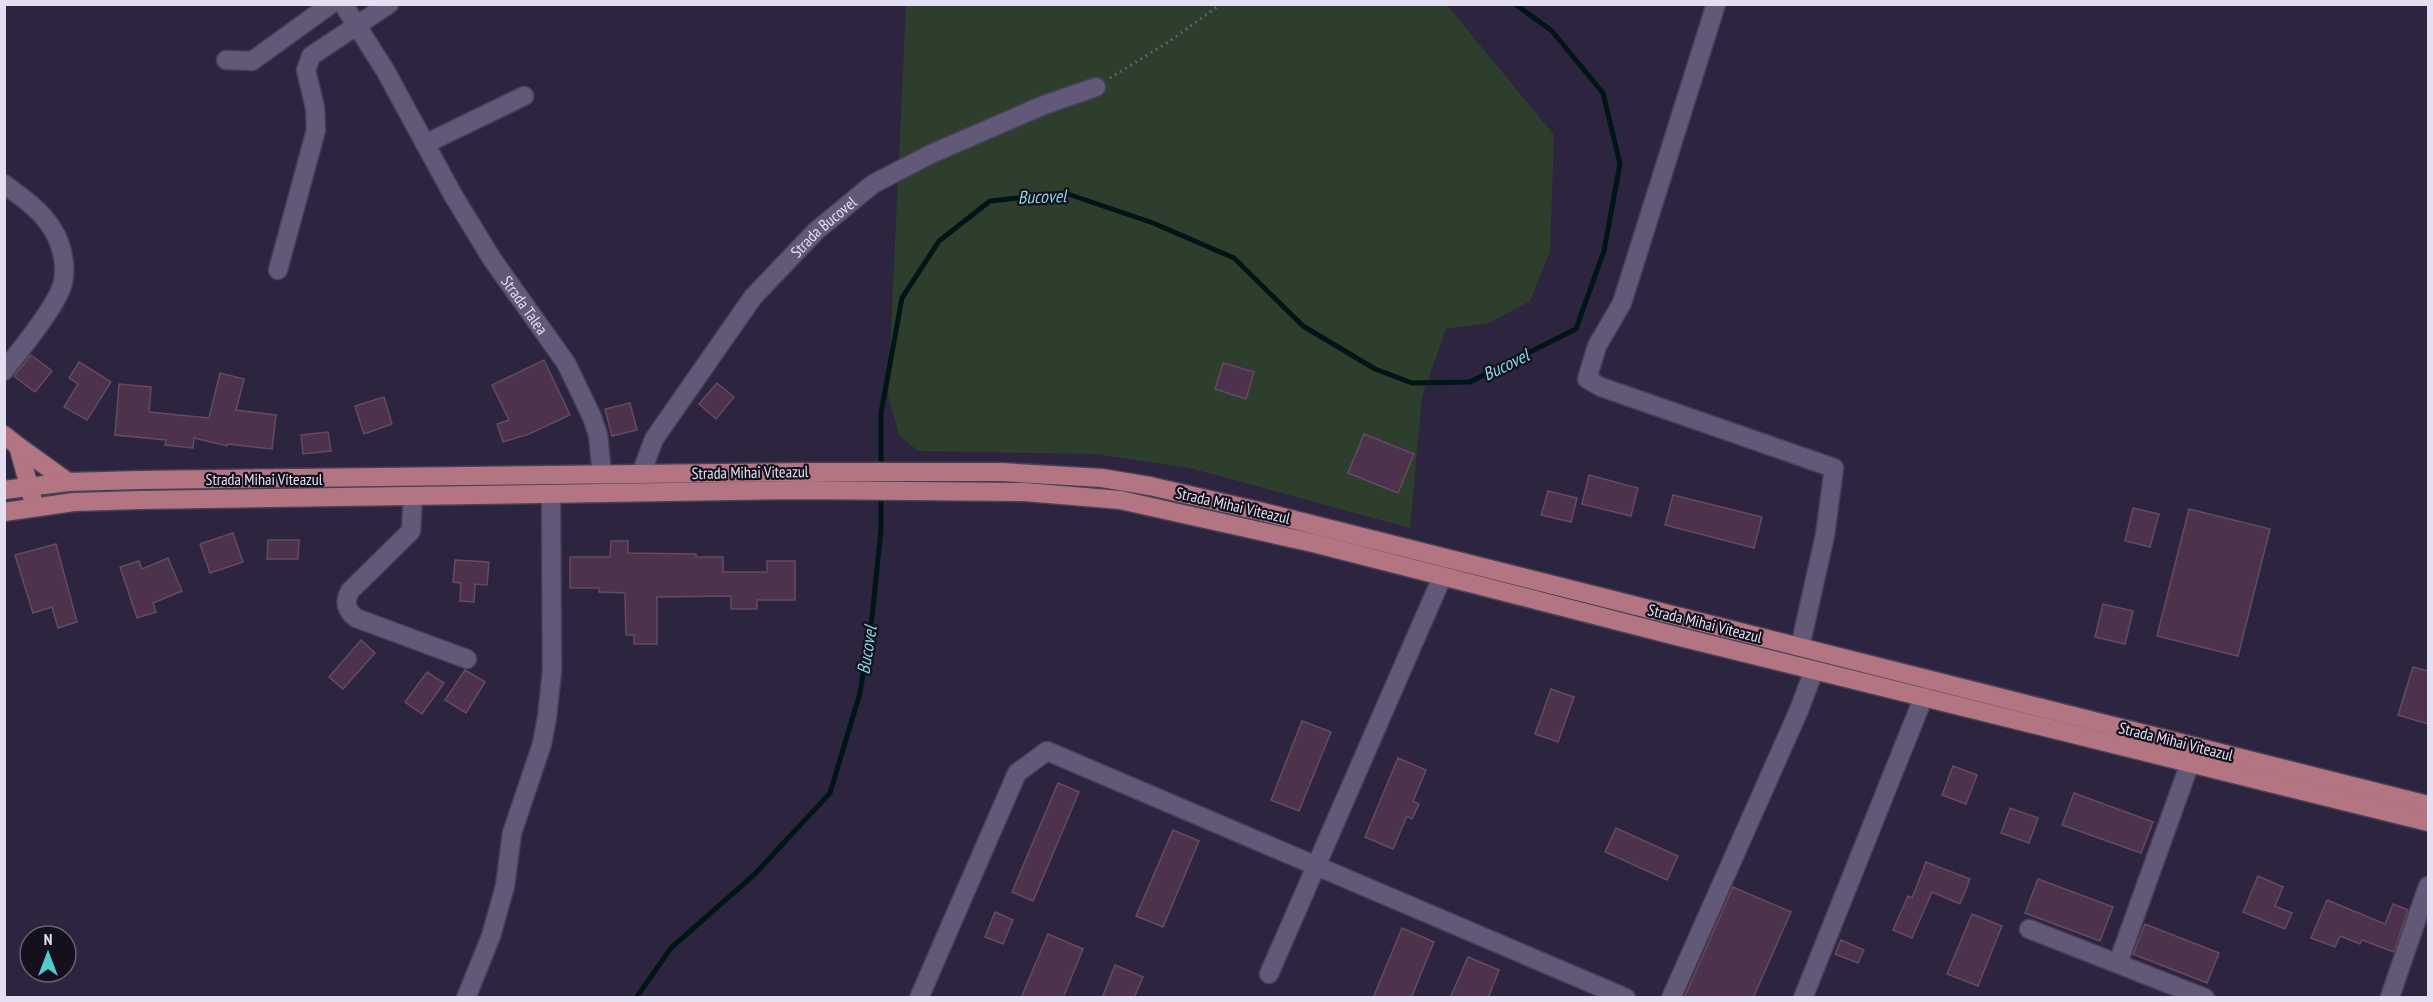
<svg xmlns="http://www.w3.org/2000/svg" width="2433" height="1002" font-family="'PT Sans Narrow',sans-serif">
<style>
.green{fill:#2d3e2c}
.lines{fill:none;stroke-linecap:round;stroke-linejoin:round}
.stream{stroke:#001516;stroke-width:5}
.building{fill:#4d324b;stroke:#644a62;stroke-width:1.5}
.minor-casing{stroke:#474057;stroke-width:21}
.major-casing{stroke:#474057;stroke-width:21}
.path{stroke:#6e677f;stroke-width:3;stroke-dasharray:1.5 4.5;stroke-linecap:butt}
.minor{stroke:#625978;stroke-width:18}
.major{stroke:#b27581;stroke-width:18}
.labels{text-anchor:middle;stroke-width:4.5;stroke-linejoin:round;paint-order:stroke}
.street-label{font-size:16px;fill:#e4e0f2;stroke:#14101d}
.water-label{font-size:18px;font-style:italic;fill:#83dde0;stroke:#14101d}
</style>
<rect width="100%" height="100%" fill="#2d2440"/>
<!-- green -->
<polygon class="green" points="906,5 1447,5 1554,135 1550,252 1530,301 1489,323 1446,329 1422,397 1410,528 1190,468 1095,454 918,451 899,435 888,395"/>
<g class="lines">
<!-- stream -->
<g class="stream">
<polyline points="881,469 881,413 902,298 939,241 990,201 1065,193 1153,223 1234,258 1303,326 1375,369 1412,383 1470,382 1576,329 1604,251 1620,164 1603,93 1552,31 1515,4"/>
<polyline points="636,998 671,948 755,874 830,793 860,693 872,617 881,530 881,494"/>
</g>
</g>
<!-- building -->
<g class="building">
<polygon points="31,355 52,371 35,392 14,376"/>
<polygon points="544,360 570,415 529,434 503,442 497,424 509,420 492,385"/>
<polygon points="79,362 111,382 87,420 64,407 78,384 69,378"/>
<polygon points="1223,363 1254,372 1246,399 1215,389"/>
<polygon points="220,373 244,379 236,410 276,415 272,449 228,444 227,446 194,438 193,448 165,445 166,440 115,435 119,384 151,387 149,412 209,418"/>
<polygon points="717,383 734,397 716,419 699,404"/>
<polygon points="384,397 392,424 364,434 355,406"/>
<polygon points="630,403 637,430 612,436 605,409"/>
<polygon points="328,432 331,451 303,454 301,435"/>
<polygon points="1364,434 1414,454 1398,493 1348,473"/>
<polygon points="1589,475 1638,488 1631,516 1582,504"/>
<polygon points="1548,491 1577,498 1571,522 1541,515"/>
<polygon points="1673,495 1762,517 1754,548 1665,525"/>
<polygon points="2133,508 2159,514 2150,547 2125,541"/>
<polygon points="2189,509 2270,529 2238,656 2157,636"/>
<polygon points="233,533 243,562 210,573 200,544"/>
<polygon points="268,540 299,540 298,559 267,559"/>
<polygon points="611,541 628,541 628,553 696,554 696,557 723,557 723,572 767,572 767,561 795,561 795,600 757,600 757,609 731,609 731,596 657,597 657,644 634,644 634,635 626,635 625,593 599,592 599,588 570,588 570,557 610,557"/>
<polygon points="56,544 77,622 58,628 52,607 33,613 15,555"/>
<polygon points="168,558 182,591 153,603 156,612 137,618 120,567 139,561 142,569"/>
<polygon points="455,560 489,562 487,585 475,584 474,602 460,601 461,583 453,582"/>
<polygon points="2103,604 2133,611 2125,644 2095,637"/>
<polygon points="361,640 375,653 343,689 329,677"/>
<polygon points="2413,667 2428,671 2428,724 2398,715"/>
<polygon points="465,670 485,682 466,713 445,700"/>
<polygon points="427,672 444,683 422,714 405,702"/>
<polygon points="1551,689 1574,697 1558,742 1535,734"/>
<polygon points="1302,721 1331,732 1299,811 1271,800"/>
<polygon points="1398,758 1426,770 1413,801 1419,804 1412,819 1407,816 1393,849 1365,837"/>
<polygon points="1953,766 1977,775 1966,804 1942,795"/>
<polygon points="1058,783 1079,792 1033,901 1012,892"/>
<polygon points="2074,793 2153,822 2141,853 2062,825"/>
<polygon points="2010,808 2038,818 2029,843 2001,833"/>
<polygon points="1616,828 1678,856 1667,880 1605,852"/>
<polygon points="1173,830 1199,841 1163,927 1136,916"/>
<polygon points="1926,862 1970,879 1960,904 1932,892 1912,938 1893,930 1908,896 1912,898"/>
<polygon points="2258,876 2283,887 2275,906 2292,913 2285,929 2243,912"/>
<polygon points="2038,879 2113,907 2100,941 2025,913"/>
<polygon points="1733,887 1791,912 1753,998 1684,998"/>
<polygon points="2327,900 2385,924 2393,904 2408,910 2394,952 2362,940 2360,944 2340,936 2335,947 2311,938"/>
<polygon points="995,912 1013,920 1003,944 985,937"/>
<polygon points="1972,914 2002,926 1978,986 1947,974"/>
<polygon points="2145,924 2219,953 2207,983 2133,954"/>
<polygon points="1402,928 1434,942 1411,998 1373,998"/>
<polygon points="1048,934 1083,949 1063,998 1021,998"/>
<polygon points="1841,940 1864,950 1858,963 1835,954"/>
<polygon points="1468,957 1499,970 1488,998 1450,998"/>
<polygon points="1115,965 1143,977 1134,998 1102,998"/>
</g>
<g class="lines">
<!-- minor casing -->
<g class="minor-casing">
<g id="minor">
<path id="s1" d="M 343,4 L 385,70 L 453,195 L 492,259 L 566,363 L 592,417 L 598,435 L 602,474"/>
<polyline points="1716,4 1622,303 1597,346 1587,379 1601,387 1834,468 1825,535 1800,647"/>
<polyline points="226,60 252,61 331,4"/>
<polyline points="425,144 524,96"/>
<path d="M 4,184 C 20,196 38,208 49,224 C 61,240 67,263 63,282 C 58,305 20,350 4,371"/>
<polyline points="278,270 316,130 315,108 306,70 311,56 389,4"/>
<path id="s2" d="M 641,474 L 654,439 L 753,297 L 816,231 L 873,184 L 931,154 L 1044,105 L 1096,87"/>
<path d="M 413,496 L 411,531 L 350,591 C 344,602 346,610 356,618 L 467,659"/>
<polyline points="2029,929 2205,998"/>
<polyline points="2118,963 2190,763"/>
<polyline points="1269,974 1443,575"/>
<polyline points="2390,997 2428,886"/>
<polyline points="466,998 491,936 505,886 512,833 542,744 547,717 552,671 551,494"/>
<polyline points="919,998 1017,773 1047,751 1626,998"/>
<polyline points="1671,998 1799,710 1814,670"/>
<polyline points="1803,998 1924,696"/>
</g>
</g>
<!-- major casing -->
<g class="major-casing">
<g id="major">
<polyline points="4,435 18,446 32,497"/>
<polyline points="18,446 68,482"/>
<polyline points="4,490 68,482 139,480 802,472 1001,472 1102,478 1150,486 1263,512 2428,805"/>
<polyline points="4,512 74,502 140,500 802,490 1025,492 1120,500 1313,543 1676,636 2428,822"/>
</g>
</g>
<!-- path -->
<polyline class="path" points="1110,78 1170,41 1221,4"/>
<!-- minor -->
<use href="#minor" class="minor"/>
<!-- major -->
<use href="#major" class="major"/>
</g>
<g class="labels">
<!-- street labels -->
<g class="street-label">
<text dy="6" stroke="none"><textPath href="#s2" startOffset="310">Strada Bucovel</textPath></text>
<text dy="6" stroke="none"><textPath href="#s1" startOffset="352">Strada Talea</textPath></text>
<text transform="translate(750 472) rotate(-1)" y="6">Strada Mihai Viteazul</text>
<text x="264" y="485">Strada Mihai Viteazul</text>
<text transform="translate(1233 505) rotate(13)" y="6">Strada Mihai Viteazul</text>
<text transform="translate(1705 623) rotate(14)" y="6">Strada Mihai Viteazul</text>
<text transform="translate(2176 741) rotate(14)" y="6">Strada Mihai Viteazul</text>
</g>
<!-- water labels -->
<g class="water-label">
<text transform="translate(1042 197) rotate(-2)" y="6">Bucovel</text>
<text transform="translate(1506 365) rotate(-26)" y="6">Bucovel</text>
<text transform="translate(867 650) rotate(-81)" y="6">Bucovel</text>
</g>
</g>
<!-- border -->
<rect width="2433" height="1002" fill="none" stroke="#e4e0f2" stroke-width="12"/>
<!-- north arrow -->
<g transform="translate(48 954)"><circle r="28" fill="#14101d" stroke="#676372" stroke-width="1.5"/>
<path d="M0-4.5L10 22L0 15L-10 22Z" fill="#53cdcb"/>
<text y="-9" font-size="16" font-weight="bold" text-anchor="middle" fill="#e4e0f2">N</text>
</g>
</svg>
